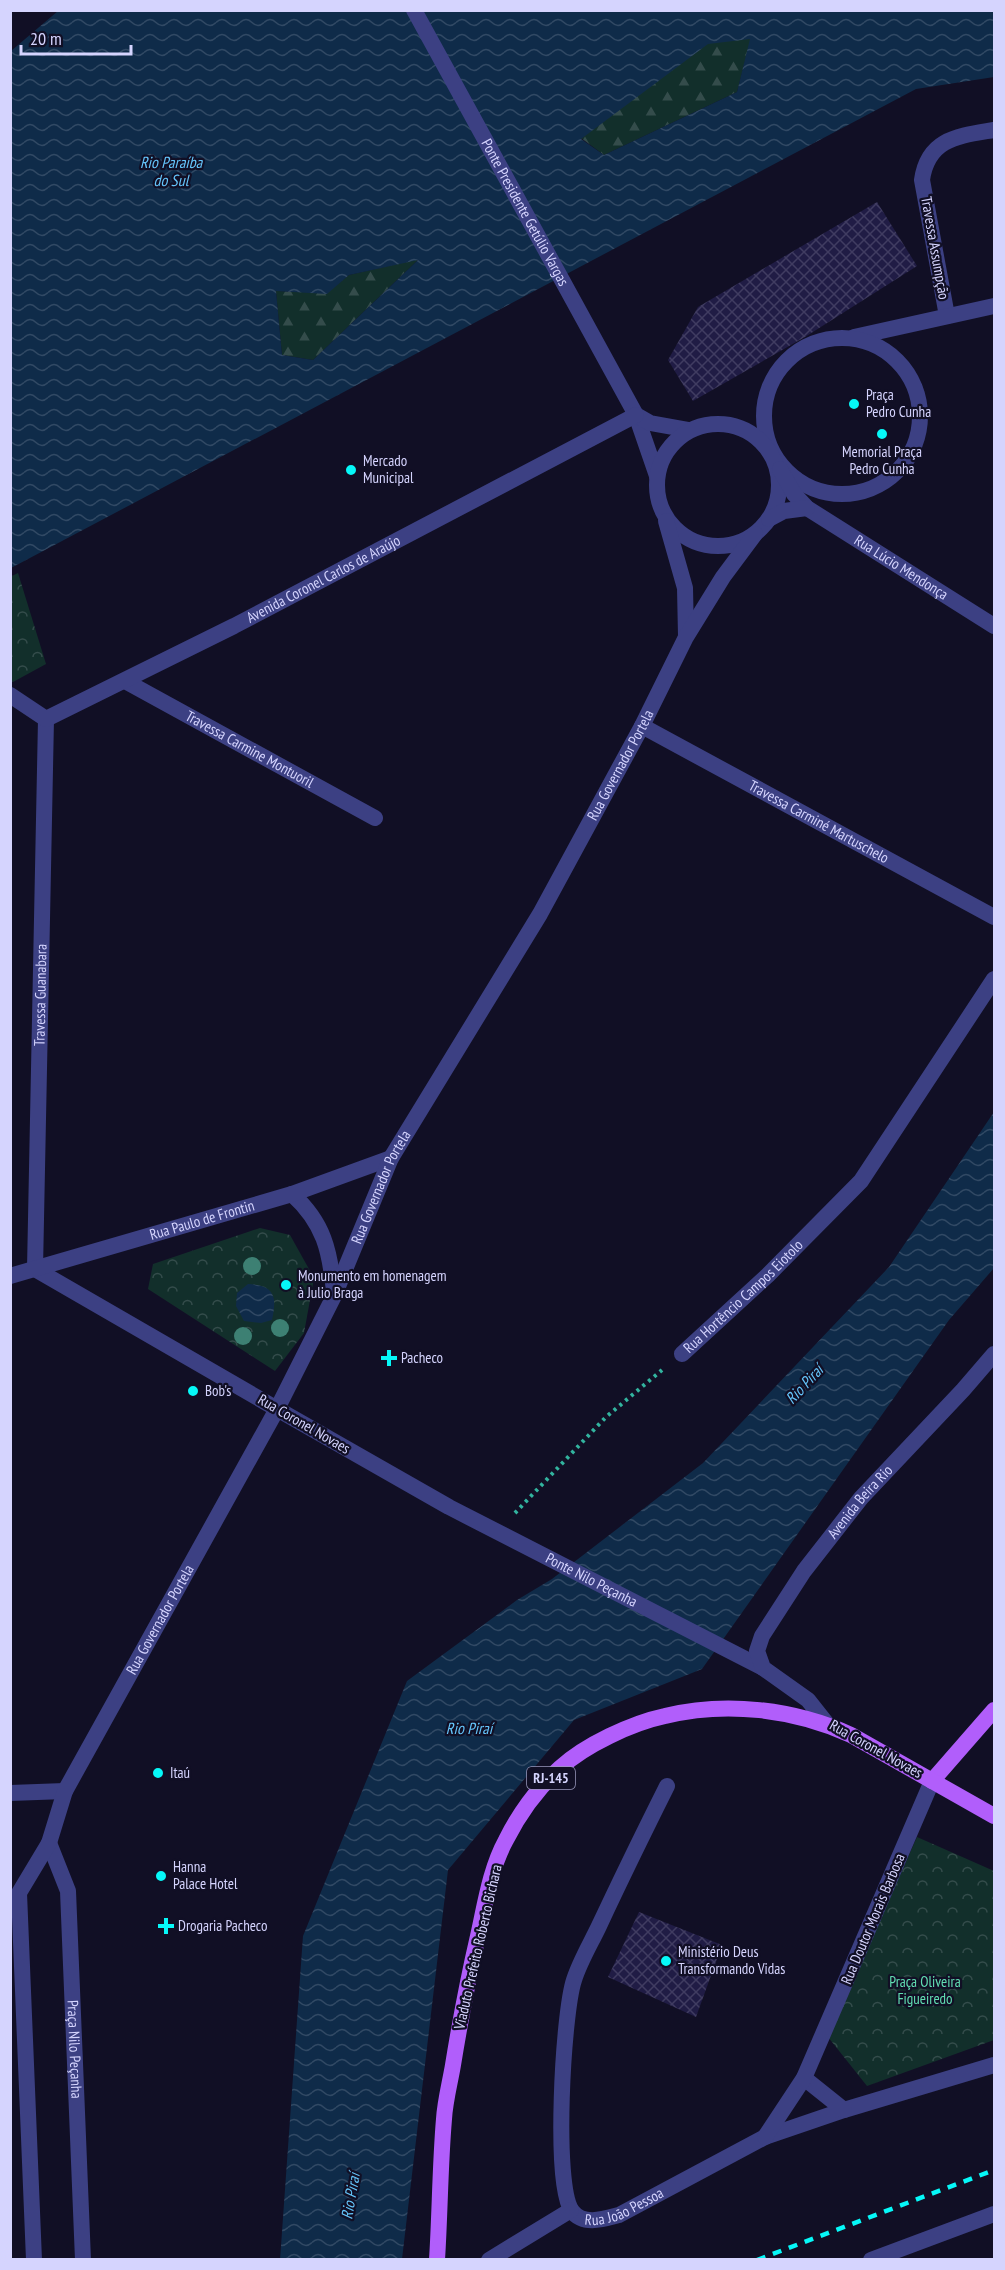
<svg xmlns="http://www.w3.org/2000/svg" width="1005" height="2270" font-family="'PT Sans Narrow',sans-serif">
<style>
.forest{fill:url(#forest-firs)}
.park{fill:url(#park-crowns)}
.water{fill:url(#water-waves);fill-rule:evenodd}
.building{fill:url(#building-cross-hatch)}
.lines{fill:none;stroke-linecap:round;stroke-linejoin:round}
.path{stroke:#32b49f;stroke-width:4;stroke-dasharray:3 4.5;stroke-linecap:butt}
.service{stroke:#3c4083;stroke-width:16}
.pedestrian{stroke:#3c4083;stroke-width:16}
.minor{stroke:#3c4083;stroke-width:16}
.tertiary{stroke:#3c4083;stroke-width:16}
.primary{stroke:#b15efb;stroke-width:16}
.rail{stroke:#06f8f8;stroke-width:4.5;stroke-dasharray:9 8;stroke-linecap:butt}
.tree{fill:#3d8073}
.poi-dot{fill:#06f8f8;stroke:#110f25;stroke-width:2}
.labels{text-anchor:middle;stroke-width:4.5;stroke-linejoin:round;paint-order:stroke}
.shield{fill:#110f25;stroke:#9a99bd;stroke-width:1.5}
.shield-label{font-size:14px;font-weight:bold;fill:#d5d4fe}
.street-label{font-size:15px;fill:#d5d4fe;stroke:#110f25}
.poi-label{font-size:15px;fill:#d5d4fe;stroke:#110f25;text-anchor:start}
.park-label{font-size:15px;fill:#61ddb2;stroke:#110f25}
.water-label{font-size:16px;font-style:italic;fill:#65c5fb;stroke:#110f25}
</style>
<defs>
<pattern id="forest-firs" width="22" height="20" patternUnits="userSpaceOnUse" patternTransform="scale(1.5)"><rect width="22" height="20" fill="#122f2b"/><path d="M5 1l3.5 6h-7zM16 11l3.5 6h-7z" fill="#344c4b"/></pattern>
<pattern id="park-crowns" width="20" height="18" patternUnits="userSpaceOnUse" patternTransform="scale(1.5)"><rect width="20" height="18" fill="#122f2b"/><path d="M2 6a3 3 0 1 1 6 0M12 15a3 3 0 1 1 6 0" fill="none" stroke="#344c4b"/></pattern>
<pattern id="water-waves" width="16" height="10" patternUnits="userSpaceOnUse" patternTransform="scale(1.5)"><rect width="16" height="10" fill="#0f2b49"/><path d="M0 5q4-4 8 0t8 0" fill="none" stroke="#314964"/></pattern>
<pattern id="building-cross-hatch" width="8" height="8" patternUnits="userSpaceOnUse" patternTransform="scale(1.5)"><rect width="8" height="8" fill="#201c45"/><path d="M0 0l8 8M0 8l8-8" fill="none" stroke="#403c61"/></pattern>
</defs>
<rect width="100%" height="100%" fill="#110f25"/>
<!-- forest -->
<g class="forest">
<polygon points="751,38 737,92 604,155 581,138 708,43"/>
<polygon points="419,259 313,360 282,355 276,291 327,293 349,275"/>
</g>
<!-- park -->
<g class="park">
<polygon points="18,573 46,664 13,682 10,681 10,577"/>
<polygon points="260,1228 290,1235 314,1278 304,1333 275,1371 148,1289 153,1264"/>
<polygon points="917,1837 994,1871 994,2040 867,2086 828,2037"/>
</g>
<!-- water -->
<g class="water">
<path d="M 58,11 L 994,11 L 994,77 L 916,89 L 11,568 L 11,51 ZM 750,39 L 737,92 L 604,155 L 581,139 L 708,44 ZM 418,260 L 313,360 L 282,355 L 276,291 L 327,294 L 349,275 Z"/>
<polygon points="994,1112 994,1268 949,1320 702,1669 574,1720 448,1870 402,2259 280,2260 303,1936 407,1681 517,1600 552,1579 703,1463 889,1267"/>
<path d="M 248,1284 C 275,1285 277,1297 272,1320 L 261,1323 L 244,1321 L 236,1306 L 237,1293 Z"/>
</g>
<!-- building -->
<g class="building">
<polygon points="877,202 917,266 805,337 693,401 668,360 698,307"/>
<polygon points="639,1912 722,1945 696,2017 608,1977"/>
</g>
<g class="lines">
<!-- path -->
<polyline class="path" points="515,1513 606,1417 662,1370"/>
<!-- service -->
<g class="service">
<path id="s1" d="M 642,726 L 994,917"/>
<path id="s2" d="M 682,1354 L 768,1275 L 861,1181 L 994,979"/>
</g>
<!-- pedestrian -->
<path class="pedestrian" id="s3" d="M 277,1409 L 449,1507 L 763,1668"/>
<!-- minor -->
<g class="minor">
<path d="M 947,316 L 922,180 C 928,138 959,136 994,130"/>
<polyline points="854,337 994,306"/>
<circle cx="842" cy="416" r="78"/>
<path id="s4" d="M 125,681 L 375,818"/>
<path id="s5" d="M 35,1269 L 46,719"/>
<path id="s6" d="M 827,1724 L 808,1700 L 763,1668 L 757,1651 L 762,1636 L 804,1571 L 861,1498 L 963,1390 L 994,1354"/>
<path id="s7" d="M 667,1786 C 644,1832 621,1879 599,1926 C 591,1943 580,1961 574,1980 C 563,2013 553,2185 572,2211 C 583,2226 604,2219 619,2215 L 765,2137 L 844,2110 L 994,2065"/>
<polyline points="804,2078 844,2110"/>
<polyline points="765,2137 804,2078 932,1781"/>
<polyline points="489,2260 571,2210"/>
</g>
<!-- tertiary -->
<g class="tertiary">
<path id="s8" d="M 414,10 L 636,415 L 657,476"/>
<polyline points="636,415 650,423 689,430"/>
<circle cx="718" cy="485" r="61"/>
<path id="s9" d="M 780,469 L 794,494 L 807,508 L 994,626"/>
<polyline points="769,519 784,511 807,508"/>
<polyline points="666,521 685,588 686,636"/>
<path id="s10" d="M 10,695 L 46,719 L 234,626 L 636,415"/>
<path d="M 292,1194 C 324,1223 330,1251 334,1292"/>
<polyline points="35,1269 277,1409"/>
<path id="s11" d="M 10,1276 L 292,1194 L 391,1158"/>
<polyline points="10,1793 65,1791"/>
<path id="s12" d="M 49,1843 L 68,1891 L 83,2260"/>
<path id="s13" d="M 34,2260 L 19,1893 L 49,1843 L 65,1791 L 277,1409 L 334,1296 L 391,1158 L 540,914 L 642,726 L 686,637 L 723,577 L 755,534"/>
<polyline points="871,2260 994,2214"/>
</g>
<!-- primary -->
<g class="primary">
<polyline points="932,1781 994,1710"/>
<path d="M 437,2260 C 440,2213 440,2166 444,2119 C 445,2101 450,2083 453,2065 C 460,2022 468,1979 478,1936 C 485,1905 490,1869 506,1840 C 519,1814 538,1788 560,1768 C 585,1745 632,1723 665,1716 C 726,1701 794,1709 851,1735 L 994,1816"/>
</g>
<!-- rail -->
<polyline class="rail" points="757,2260 994,2170"/>
</g>
<!-- trees -->
<g class="tree">
<circle cx="252" cy="1266" r="9"/>
<circle cx="280" cy="1328" r="9"/>
<circle cx="243" cy="1336" r="9"/>
</g>
<!-- markers -->
<g class="poi-dot">
<circle cx="854" cy="404" r="6"/>
<circle cx="882" cy="434" r="6"/>
<circle cx="351" cy="470" r="6"/>
<circle cx="286" cy="1285" r="6"/>
<path d="M386 1349h6v6h6v6h-6v6h-6v-6h-6v-6h6z"/>
<circle cx="193" cy="1391" r="6"/>
<circle cx="158" cy="1773" r="6"/>
<circle cx="161" cy="1876" r="6"/>
<path d="M163 1917h6v6h6v6h-6v6h-6v-6h-6v-6h6z"/>
<circle cx="666" cy="1961" r="6"/>
</g>
<g class="labels">
<!-- shield labels -->
<rect class="shield" x="527" y="1767" width="48" height="22" rx="4.5"/>
<g class="shield-label">
<text x="551" y="1783">RJ-145</text>
</g>
<!-- street labels -->
<g class="street-label">
<text dy="5" stroke="none"><textPath href="#s8" startOffset="231">Ponte Presidente Getúlio Vargas</textPath></text>
<text transform="translate(935 248) rotate(80)" y="5">Travessa Assumpção</text>
<text dy="5" stroke="none"><textPath href="#s9" startOffset="159">Rua Lúcio Mendonça</textPath></text>
<text dy="5" stroke="none"><textPath href="#s10" startOffset="354">Avenida Coronel Carlos de Araújo</textPath></text>
<text dy="5" stroke="none"><textPath href="#s4" startOffset="142">Travessa Carmine Montuoril</textPath></text>
<text dy="5" stroke="none"><textPath href="#s13" startOffset="1648">Rua Governador Portela</textPath></text>
<text dy="5" stroke="none"><textPath href="#s1" startOffset="201">Travessa Carminé Martuschelo</textPath></text>
<text dy="5" stroke="none"><textPath href="#s5" startOffset="274">Travessa Guanabara</textPath></text>
<text dy="5" stroke="none"><textPath href="#s13" startOffset="1162">Rua Governador Portela</textPath></text>
<text dy="5" stroke="none"><textPath href="#s11" startOffset="200">Rua Paulo de Frontin</textPath></text>
<text dy="5" stroke="none"><textPath href="#s2" startOffset="84">Rua Hortêncio Campos Eiotolo</textPath></text>
<text transform="translate(304 1424) rotate(30)" y="5">Rua Coronel Novaes</text>
<text dy="5" stroke="none"><textPath href="#s6" startOffset="286">Avenida Beira Rio</textPath></text>
<text dy="5" stroke="none"><textPath href="#s3" startOffset="358">Ponte Nilo Peçanha</textPath></text>
<text dy="5" stroke="none"><textPath href="#s13" startOffset="676">Rua Governador Portela</textPath></text>
<text transform="translate(876 1749) rotate(29)" y="5">Rua Coronel Novaes</text>
<text transform="translate(873 1919) rotate(-67)" y="5">Rua Doutor Morais Barbosa</text>
<text transform="translate(478 1947) rotate(-77)" y="5">Viaduto Prefeito Roberto Bichara</text>
<text dy="5" stroke="none"><textPath href="#s12" startOffset="210">Praça Nilo Peçanha</textPath></text>
<text dy="5" stroke="none"><textPath href="#s7" startOffset="506">Rua João Pessoa</textPath></text>
</g>
<!-- poi labels -->
<g class="poi-label">
<text x="866" y="400">Praça<tspan x="866" dy="17">Pedro Cunha</tspan></text>
<text x="882" y="457" text-anchor="middle">Memorial Praça<tspan x="882" dy="17">Pedro Cunha</tspan></text>
<text x="363" y="466">Mercado<tspan x="363" dy="17">Municipal</tspan></text>
<text x="298" y="1281">Monumento em homenagem<tspan x="298" dy="17">à Julio Braga</tspan></text>
<text x="401" y="1363">Pacheco</text>
<text x="205" y="1396">Bob's</text>
<text x="170" y="1778">Itaú</text>
<text x="173" y="1872">Hanna<tspan x="173" dy="17">Palace Hotel</tspan></text>
<text x="178" y="1931">Drogaria Pacheco</text>
<text x="678" y="1957">Ministério Deus<tspan x="678" dy="17">Transformando Vidas</tspan></text>
</g>
<!-- park labels -->
<g class="park-label">
<text x="925" y="1987">Praça Oliveira<tspan x="925" dy="17">Figueiredo</tspan></text>
</g>
<!-- water labels -->
<g class="water-label">
<text x="171" y="168">Rio Paraíba<tspan x="171" dy="18">do Sul</tspan></text>
<text transform="translate(804 1384) rotate(-47)" y="6">Rio Piraí</text>
<text x="469" y="1734">Rio Piraí</text>
<text transform="translate(350 2196) rotate(-80)" y="6">Rio Piraí</text>
</g>
</g>
<!-- border -->
<rect width="1005" height="2270" fill="none" stroke="#d5d4fe" stroke-width="24"/>
<!-- scale -->
<path d="M21 45v9h110v-9" fill="none" stroke="#d5d4fe" stroke-width="3"/>
<text x="30" y="45" font-size="18" fill="#d5d4fe" stroke="#110f25" stroke-width="4.5" paint-order="stroke">20 m</text>
</svg>
